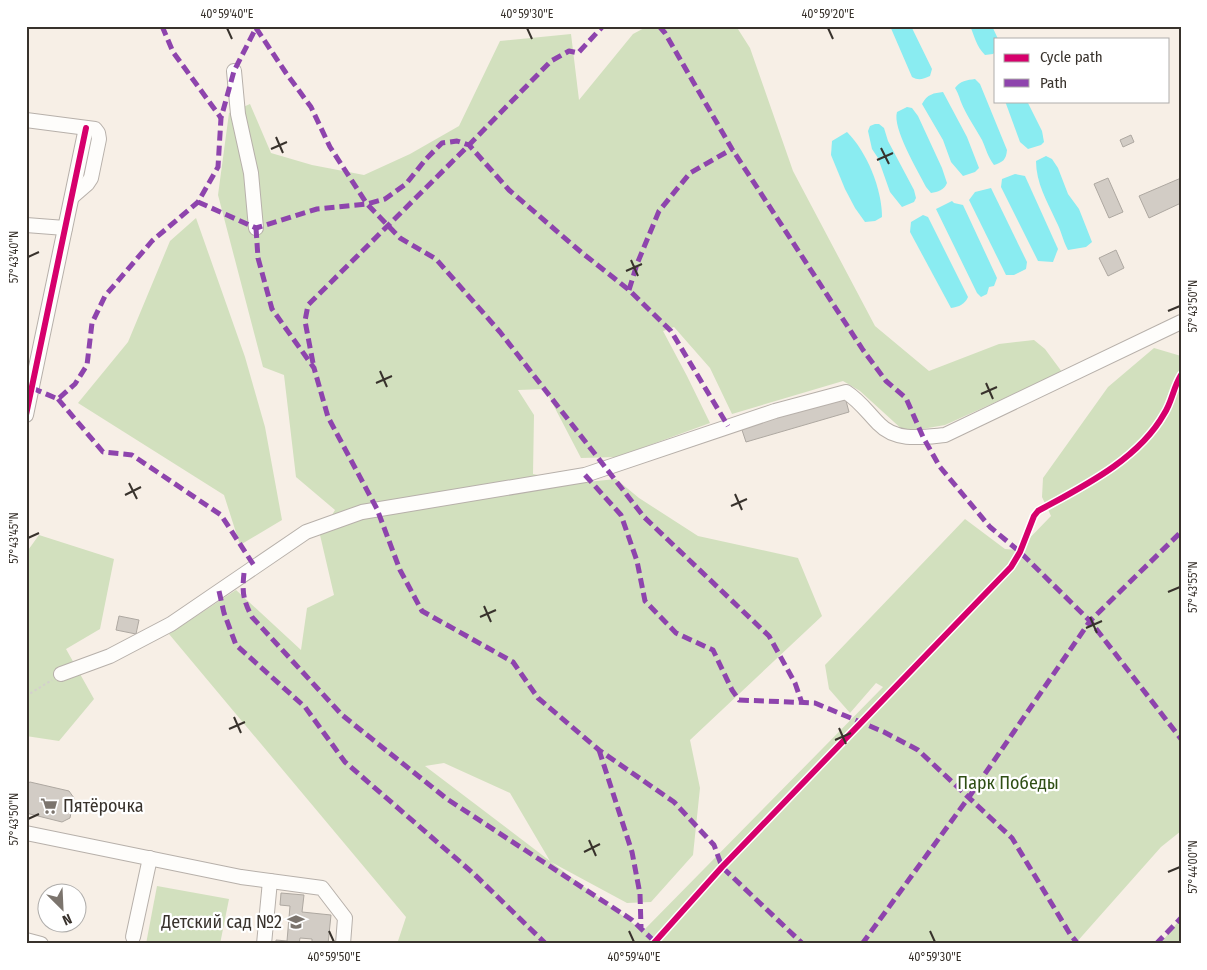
<svg xmlns="http://www.w3.org/2000/svg" width="1207" height="970" font-family="'Fira Sans Condensed',sans-serif">
<style>
.green{fill:#d2e0be;fill-rule:evenodd}
.water{fill:#8aecf1}
.building{fill:#d2ccc5;stroke:#aea8a1}
.lines{fill:none;stroke-linecap:round;stroke-linejoin:round}
.minor-casing{stroke:#b7b0aa;stroke-width:16}
.path{stroke:#d3d0cc;stroke-width:2;stroke-dasharray:2.5 2.5;stroke-linecap:butt}
.minor{stroke:#fefdfb;stroke-width:14}
.quiet{stroke:#8e44ad;stroke-width:5;stroke-dasharray:10 5;stroke-linecap:butt}
.cycleway-casing{stroke:#fff;stroke-width:9}
.cycleway{stroke:#d6006c;stroke-width:6}
.ticks{fill:none;stroke:#38322c;stroke-width:2}
.labels{text-anchor:middle;stroke-width:4.5;stroke-linejoin:round;paint-order:stroke}
.park-label{font-size:18px;fill:#304f16;stroke:#fff}
.poi-label{font-size:18px;fill:#38322c;stroke:#fff;text-anchor:start}
.neatline{fill:none;stroke:#38322c;stroke-width:2}
.ticks-label{font-size:12px;text-anchor:middle;fill:#38322c}
</style>
<rect width="100%" height="100%" fill="#f7efe6"/>
<!-- green -->
<g class="green">
<path d="M 648,26 L 736,26 L 750,48 L 793,171 L 875,326 L 929,371 L 999,344 L 1034,340 L 1045,349 L 1062,372 L 945,425 L 905,432 L 860,391 L 843,381 L 732,414 L 710,368 L 674,327 L 663,331 L 687,376 L 710,423 L 617,457 L 581,458 L 545,389 L 518,390 L 534,415 L 533,474 L 577,483 L 616,479 L 639,498 L 698,536 L 798,558 L 822,616 L 690,740 L 700,788 L 693,855 L 651,902 L 627,903 L 551,862 L 643,931 L 883,687 L 876,683 L 850,713 L 829,689 L 825,665 L 965,519 L 1005,549 L 1018,550 L 1051,516 L 1042,497 L 1043,478 L 1108,387 L 1154,348 L 1181,356 L 1181,831 L 1161,847 L 1075,944 L 397,944 L 406,917 L 169,634 L 236,590 L 301,650 L 307,608 L 334,595 L 320,535 L 335,510 L 296,477 L 284,375 L 263,367 L 218,195 L 229,113 L 250,104 L 271,153 L 312,165 L 364,175 L 410,154 L 459,126 L 500,41 L 571,34 L 579,100 L 633,34 ZM 444,763 L 510,793 L 550,861 L 425,766 Z"/>
<polygon points="196,218 245,357 265,427 282,520 240,545 224,495 78,403 128,342 170,241"/>
<polygon points="39,535 114,559 100,629 66,649 94,699 59,741 26,736 26,553"/>
<polygon points="157,886 229,899 220,944 146,944"/>
<polygon points="1181,918 1181,944 1160,944"/>
</g>
<!-- water -->
<g class="water">
<path d="M 890,26 L 911,26 L 932,69 L 930,76 C 923,79 919,81 912,77 Z"/>
<path d="M 970,26 L 992,26 L 998,39 L 996,39 L 996,51 L 993,54 L 985,55 C 976,46 975,37 970,26 Z"/>
<path d="M 975,79 L 980,84 L 1007,150 C 1006,160 1003,162 994,165 C 988,157 986,149 982,140 C 975,127 966,115 961,102 C 959,96 958,93 955,88 C 960,81 967,80 975,79 Z"/>
<path d="M 943,92 L 967,137 L 979,168 L 975,172 L 963,176 L 951,162 L 943,140 L 922,104 C 927,94 934,93 943,92 Z"/>
<polygon points="1005,101 1027,101 1042,131 1044,142 1041,145 1028,149 1020,142"/>
<path d="M 907,107 L 912,108 L 918,116 L 942,168 L 947,183 C 944,190 938,192 931,193 L 926,187 C 918,171 892,128 897,112 Z"/>
<polygon points="875,124 879,124 884,128 888,141 914,190 916,198 914,202 902,207 890,192 878,158 872,149 868,131 870,126"/>
<path d="M 847,132 C 867,152 882,189 882,217 L 875,221 L 865,222 L 855,208 L 845,189 L 831,155 L 832,141 Z"/>
<path d="M 1046,156 L 1052,159 L 1058,168 L 1068,194 L 1079,209 L 1092,242 L 1086,247 L 1068,250 C 1063,241 1061,230 1056,221 C 1047,201 1036,183 1036,161 Z"/>
<polygon points="1015,174 1025,176 1058,249 1053,262 1038,261 1001,187 1002,179"/>
<polygon points="991,188 1027,262 1026,269 1014,275 1006,275 969,200 975,192"/>
<polygon points="952,201 954,203 963,205 997,278 994,286 989,287 987,294 981,297 977,293 936,209"/>
<path d="M 923,215 L 928,217 L 968,297 C 965,304 959,307 951,308 L 910,232 L 911,222 Z"/>
</g>
<!-- building -->
<g class="building">
<polygon points="1131,135 1134,142 1123,147 1120,140"/>
<polygon points="1108,178 1123,212 1109,218 1094,184"/>
<polygon points="1181,178 1181,203 1149,218 1139,196"/>
<polygon points="1116,250 1124,268 1108,276 1099,258"/>
<polygon points="845,397 849,412 746,442 741,427"/>
<polygon points="119,616 139,620 136,634 116,630"/>
<polygon points="30,782 69,791 74,798 70,818 62,822 26,813 26,784"/>
<polygon points="281,893 304,895 302,912 331,915 328,944 312,944 312,939 300,938 299,944 276,944 276,940 287,941 290,906 280,905"/>
</g>
<g class="lines">
<!-- minor casing -->
<g class="minor-casing">
<g id="minor">
<polyline points="234,71 238,114 251,173 256,228"/>
<polyline points="26,120 95,129 98,133 99,139 91,178 87,184 72,197"/>
<polyline points="26,225 65,228"/>
<polyline points="26,415 86,128"/>
<path d="M 61,674 L 110,656 L 171,624 L 306,532 L 362,512 L 585,475 L 775,411 L 846,392 C 860,401 868,413 879,424 C 896,442 923,437 945,435 L 1181,322"/>
<polyline points="26,833 241,877 322,888 345,918 343,944"/>
<polyline points="133,937 150,858"/>
<polyline points="26,940 41,944"/>
<polyline points="264,944 270,881"/>
</g>
</g>
<!-- path -->
<polyline class="path" points="26,696 52,680"/>
<!-- minor -->
<use href="#minor" class="minor"/>
<!-- quiet -->
<g class="quiet">
<polyline points="162,26 173,52 221,118"/>
<polyline points="659,26 665,33 732,149 863,350 886,381 906,398 923,437 940,467 990,527 1020,552 1090,621 1181,739"/>
<polyline points="256,28 286,73 311,107 330,147 367,204 400,238 436,259 500,332 644,517 769,636 795,683 802,703"/>
<polyline points="198,202 256,228 317,209 367,204 385,199 406,184 426,159 442,143 457,141 469,145 509,190 581,252 629,290 671,331 728,426"/>
<polyline points="256,228 258,258 272,309 314,368 328,417 377,509 400,570 422,611 513,662 538,698 599,750 674,802 714,845 722,867 803,944"/>
<polyline points="629,290 637,264 659,211 690,173 732,149"/>
<polyline points="313,363 305,321 308,305 469,145 551,61 569,51 578,53 603,26"/>
<polyline points="32,388 58,399 75,384 87,365 92,323 105,296 152,241 198,202 218,167 221,118 234,71 257,26"/>
<polyline points="58,399 103,452 132,455 221,515 255,567"/>
<polyline points="585,475 621,515 637,561 645,601 676,633 713,650 732,690 739,700 815,703 884,732 918,750 1012,838 1070,934 1078,944"/>
<path d="M 244,573 C 242,592 243,600 252,617 L 342,715 L 447,799 L 632,920 L 655,942"/>
<polyline points="219,591 224,613 236,645 305,707 345,762 474,874 546,944"/>
<polyline points="599,750 632,852 640,894 641,927"/>
<polyline points="862,944 969,797 1090,621 1181,532"/>
<polyline points="1156,944 1181,918"/>
</g>
<!-- cycleway casing -->
<g class="cycleway-casing">
<g id="cycleway">
<polyline points="26,415 86,128"/>
<path d="M 653,944 L 722,867 L 1011,567 L 1020,552 L 1034,516 L 1038,511 C 1082,487 1138,460 1164,414 C 1172,402 1173,388 1181,375"/>
</g>
</g>
<!-- cycleway -->
<use href="#cycleway" class="cycleway"/>
</g>
<!-- ticks -->
<path class="ticks" d="M 227,28 L 232,39M 527,28 L 532,39M 828,28 L 833,39M 276,137 L 283,153M 881,148 L 889,164M 271,149 L 287,142M 877,160 L 893,153M 28,257 L 39,252M 631,260 L 638,276M 626,271 L 642,264M 1168,311 L 1180,306M 380,371 L 387,387M 376,383 L 392,376M 986,383 L 993,399M 981,394 L 997,387M 129,483 L 137,499M 735,494 L 742,510M 125,495 L 141,487M 731,506 L 747,499M 28,538 L 39,533M 1168,592 L 1180,587M 484,606 L 491,622M 480,617 L 496,610M 1090,617 L 1097,633M 1086,628 L 1102,621M 234,717 L 241,733M 839,728 L 846,744M 229,729 L 245,722M 835,740 L 851,733M 28,819 L 39,814M 589,840 L 596,856M 584,852 L 600,844M 1168,872 L 1180,867M 329,931 L 334,942M 629,931 L 634,942M 930,931 L 935,942"/>
<!-- icons -->
<defs>
<g id="supermarket-bare" transform="scale(1.35)"><path d="M-6-5.5h2.5l.6 2H6L4.5 2H-2.5L-4.4-4H-6ZM-1.5 3.2a1.3 1.3 0 1 0 .1 0ZM3 3.2a1.3 1.3 0 1 0 .1 0Z" fill="#7b746d" stroke="#fff" stroke-width="2.5" paint-order="stroke"/></g>
<g id="school-bare" transform="scale(1.35)"><path d="M0-5L7-2L0 1L-7-2ZM-4 1L0 2.5L4 1V4Q0 6-4 4Z" fill="#7b746d" stroke="#fff" stroke-width="2.5" paint-order="stroke"/></g>
</defs>
<g fill-rule="evenodd">
<use href="#supermarket-bare" x="49" y="806"/>
<use href="#school-bare" x="296" y="922"/>
</g>
<g class="labels">
<!-- park labels -->
<g class="park-label">
<text x="1008" y="789">Парк Победы</text>
</g>
<!-- poi labels -->
<g class="poi-label">
<text x="63" y="812">Пятёрочка</text>
<text x="282" y="928" text-anchor="end">Детский сад №2</text>
</g>
</g>
<!-- border -->
<rect width="1207" height="970" fill="none" stroke="#ffffff" stroke-width="55"/>
<!-- legend -->
<rect x="994" y="38" width="175" height="65" fill="#ffffff" stroke="#afadab"/>
<rect x="1004" y="54" width="25" height="8" fill="#d6006c" stroke="#afadab"/>
<text x="1040" y="62" font-size="15" fill="#38322c">Cycle path</text>
<rect x="1004" y="79" width="25" height="8" fill="#8e44ad" stroke="#afadab"/>
<text x="1040" y="88" font-size="15" fill="#38322c">Path</text>
<!-- north arrow -->
<g transform="translate(62 908) rotate(156)"><circle r="24" fill="#ffffff" stroke="#afadab"/>
<path d="M0-4L9 19L0 12L-9 19Z" fill="#7b746d"/>
<text y="-8" font-size="14" font-weight="bold" text-anchor="middle" fill="#38322c">N</text>
</g>
<rect x="28" y="28" width="1152" height="914" class="neatline"/>
<g class="ticks-label">
<text x="227" y="18">40°59'40"E</text>
<text x="527" y="18">40°59'30"E</text>
<text x="828" y="18">40°59'20"E</text>
<text transform="translate(14 257) rotate(-90)" y="4">57°43'40"N</text>
<text transform="translate(1193 306) rotate(-90)" y="4">57°43'50"N</text>
<text transform="translate(14 538) rotate(-90)" y="4">57°43'45"N</text>
<text transform="translate(1193 587) rotate(-90)" y="4">57°43'55"N</text>
<text transform="translate(14 819) rotate(-90)" y="4">57°43'50"N</text>
<text transform="translate(1193 867) rotate(-90)" y="4">57°44'00"N</text>
<text x="334" y="961">40°59'50"E</text>
<text x="634" y="961">40°59'40"E</text>
<text x="935" y="961">40°59'30"E</text>
</g>
</svg>
